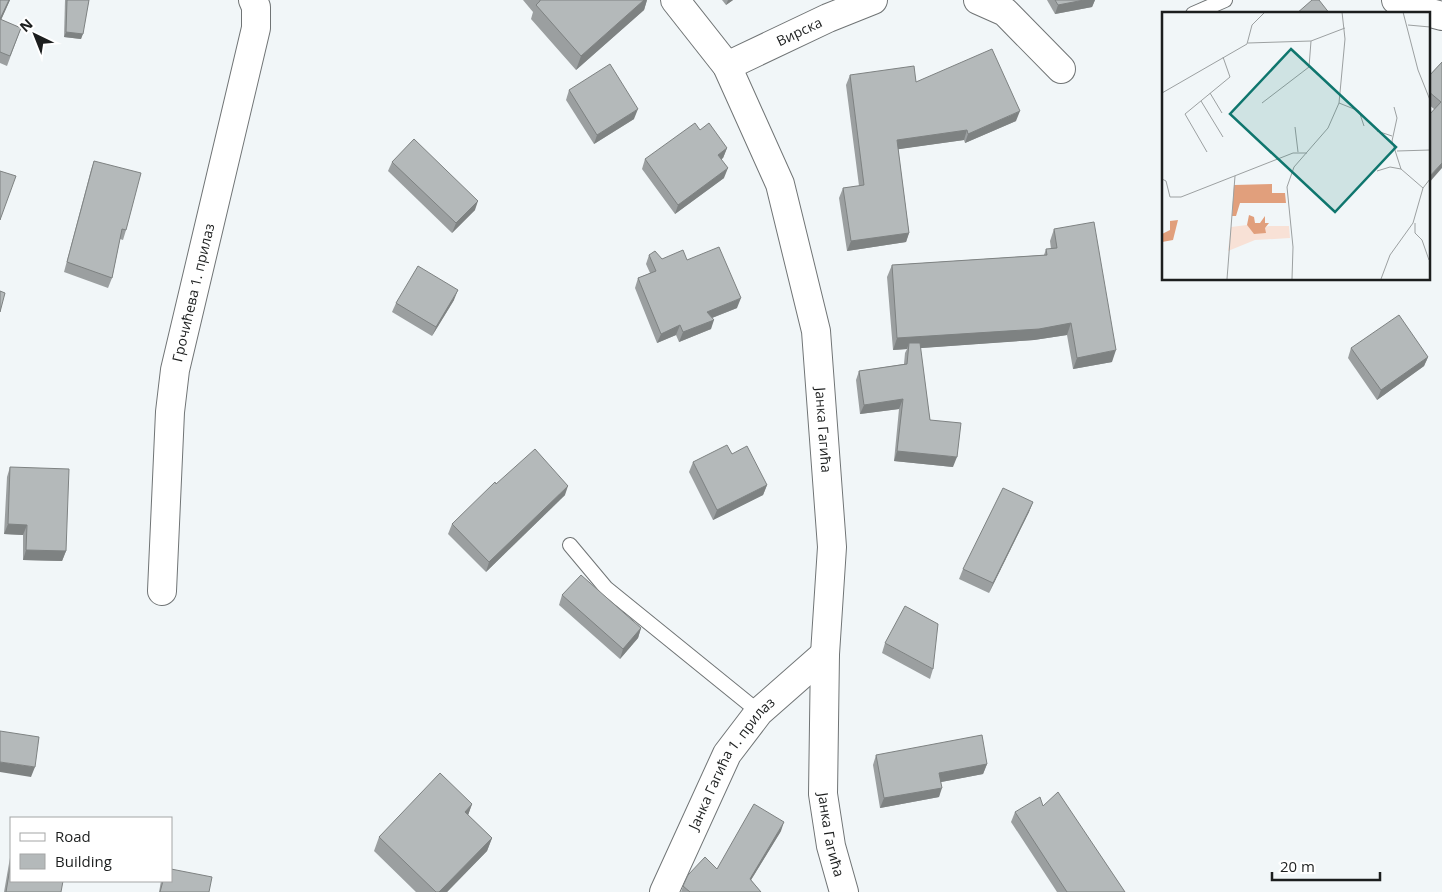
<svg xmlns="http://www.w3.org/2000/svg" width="1442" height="892" font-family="'Open Sans',sans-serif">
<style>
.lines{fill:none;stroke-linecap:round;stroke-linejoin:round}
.lane-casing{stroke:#707475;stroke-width:16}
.street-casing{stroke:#707475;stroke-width:30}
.lane{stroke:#fff;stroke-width:14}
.street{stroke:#fff;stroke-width:28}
.wall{fill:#9b9fa0}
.shaded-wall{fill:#7e8282}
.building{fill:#b4b9ba;stroke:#7e8282}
.labels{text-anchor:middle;stroke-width:5;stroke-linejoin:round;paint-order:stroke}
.street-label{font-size:14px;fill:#1c1e1e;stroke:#fff}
.inset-road{fill:none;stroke:#9ca0a1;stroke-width:1}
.view{fill:#0f766e;fill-opacity:0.15;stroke:#0f766e;stroke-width:2.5}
.inset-edge{fill:none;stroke:#1c1e1e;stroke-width:2.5}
</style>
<rect width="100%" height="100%" fill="#f1f6f8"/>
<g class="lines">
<!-- lane casing -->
<g class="lane-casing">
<g id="lane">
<polyline points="1193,14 1225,0"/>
<polyline points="570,545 606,588 759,712"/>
</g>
</g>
<!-- street casing -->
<g class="street-casing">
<g id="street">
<path id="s1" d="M 675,0 L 727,66 L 780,184 L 816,331 L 832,547 L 825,654 L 823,794 L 831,846 L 844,892"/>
<polyline points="978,0 1005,12 1061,69"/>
<polyline points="1396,0 1404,6 1442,16"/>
<path id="s2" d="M 727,66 L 828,18 L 873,0"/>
<path id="s3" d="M 162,591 L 170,412 L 175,370 L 256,28 L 256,7 L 253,0"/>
<path id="s4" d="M 664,892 L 727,754 L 759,712 L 825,654"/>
</g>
</g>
<!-- lane -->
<use href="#lane" class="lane"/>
<!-- street -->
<use href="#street" class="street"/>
</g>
<!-- wall -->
<g class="wall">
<polygon points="0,0 10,0 1,20 21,28 7,66 0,63"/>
<polygon points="65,0 89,0 81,39 64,37"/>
<polygon points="523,0 647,0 644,10 576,70 531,19 533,12"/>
<polygon points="722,0 733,0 726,5"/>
<polygon points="1047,0 1095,0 1092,7 1055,14"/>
<polygon points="1442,62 1442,168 1434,109 1428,104 1428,77"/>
<polygon points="850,75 916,82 1016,121 965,143 964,140 898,149 909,233 906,242 847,251 839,198 843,188 859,186 846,85"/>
<polygon points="569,90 634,119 594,144 566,100"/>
<polygon points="700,130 727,148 723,158 721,159 724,178 675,214 642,169 645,159"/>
<polygon points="94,161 126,230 123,240 120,239 112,278 108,288 64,272 91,170"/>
<polygon points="392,162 475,210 452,233 388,171"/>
<polygon points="1054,229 1112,362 1073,369 1067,335 1034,340 920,348 930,420 953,467 894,461 899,409 860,414 856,380 859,371 904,364 905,353 907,349 893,350 887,277 892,265 1044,255 1046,249 1051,249 1050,241"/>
<polygon points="649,255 662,259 687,260 737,308 712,318 711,329 679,342 676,335 657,343 635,288 638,278 650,273 646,264"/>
<polygon points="454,300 432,336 392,312 396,303"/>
<polygon points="1351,348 1428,357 1424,366 1377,400 1348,358"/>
<polygon points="693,462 767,485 763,495 713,520 689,472"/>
<polygon points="10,467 66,551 62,561 23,560 23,535 4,534 7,477"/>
<polygon points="496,484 565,495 486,572 448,534 452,524"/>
<polygon points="1033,502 1029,512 989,593 959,579 963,569"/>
<polygon points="562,595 641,628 638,638 620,659 559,605"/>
<polygon points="885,643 933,669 930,679 882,653"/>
<polygon points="876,755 987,764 983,774 941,782 939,797 880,808 873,765"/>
<polygon points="472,804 468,815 492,838 487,851 447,892 416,892 374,851 379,837"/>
<polygon points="1043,806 1125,892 1057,892 1011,822 1015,812"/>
<polygon points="781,831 751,880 761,892 681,892 683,886 717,869"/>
<polygon points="11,852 11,881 61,892 4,892"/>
<polygon points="161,881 171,881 209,892 159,892"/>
</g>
<!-- shaded-wall -->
<g class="shaded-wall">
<polygon points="9,0 10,0 0,22 0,19"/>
<polygon points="644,0 647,0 644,10 576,70 581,56"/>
<polygon points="728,0 733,0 726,5"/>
<polygon points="1084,0 1095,0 1092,7 1055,14 1058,5"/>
<polygon points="66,32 83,34 81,39 64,37"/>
<polygon points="638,109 634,119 594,144 597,135"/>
<polygon points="1020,111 1016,121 965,143 968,134"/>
<polygon points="967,130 964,140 893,150 897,140"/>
<polygon points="727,148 723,158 715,164 718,155"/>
<polygon points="1442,163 1442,168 1428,184 1428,178"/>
<polygon points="728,168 724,178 675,214 678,205"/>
<polygon points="478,201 475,210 452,233 456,223"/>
<polygon points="909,233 906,242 847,251 851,241"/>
<polygon points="458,290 454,300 432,336 436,327"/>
<polygon points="741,298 737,308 704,321 707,312"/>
<polygon points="714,320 711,329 679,342 683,332"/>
<polygon points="1071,323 1067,335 1034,340 908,349 909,343 907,349 893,350 897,338"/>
<polygon points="680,325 676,335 657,343 661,334"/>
<polygon points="1116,350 1112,362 1073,369 1077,358"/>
<polygon points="1428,357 1424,366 1377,400 1381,390"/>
<polygon points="903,399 899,409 860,414 864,405"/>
<polygon points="897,451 957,457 953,467 894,461"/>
<polygon points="767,485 763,495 713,520 717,510"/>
<polygon points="568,486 565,495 486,572 489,562"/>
<polygon points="1033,502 1029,512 989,593 993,583"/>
<polygon points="8,524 27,525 23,535 4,534"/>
<polygon points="26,550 66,551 62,561 23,560"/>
<polygon points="641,628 638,638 620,659 623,649"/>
<polygon points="0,762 35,767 31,777 0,772"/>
<polygon points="987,764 983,774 936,783 939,773"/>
<polygon points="942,788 939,797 880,808 884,798"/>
<polygon points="472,804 467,818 465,812"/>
<polygon points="784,822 781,831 746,888 750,879"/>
<polygon points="492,838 487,851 447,892 439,892"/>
</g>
<!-- building -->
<g class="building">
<polygon points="0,0 9,0 0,19 21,28 10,56 0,52"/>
<polygon points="67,0 89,0 83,34 66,32"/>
<polygon points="540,0 644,0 581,56 536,5 540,1"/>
<polygon points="1055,0 1084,0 1058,5"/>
<polygon points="1312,0 1319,0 1330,14 1296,14"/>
<polygon points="992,49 1020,111 968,134 967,130 897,140 909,233 851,241 843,188 864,185 850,75 914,66 916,82"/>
<polygon points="1442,62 1442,163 1428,178 1428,116 1441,102 1428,91 1428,77"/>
<polygon points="610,64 638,109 597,135 569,90"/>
<polygon points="695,123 700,130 709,123 727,148 718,155 728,168 678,205 645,159"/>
<polygon points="414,139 478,201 456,223 392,162"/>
<polygon points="94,161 141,173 126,230 122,229 112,278 67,262"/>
<polygon points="0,171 16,176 0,220"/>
<polygon points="1094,222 1116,350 1077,358 1071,323 1039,329 897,338 892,265 1047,255 1046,249 1057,248 1054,229"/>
<polygon points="719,247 741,298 707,312 714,320 683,332 680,325 661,334 638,278 656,271 649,255 655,251 662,259 683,250 687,260"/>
<polygon points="418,266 458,290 436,327 396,303"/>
<polygon points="0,291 5,293 0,312"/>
<polygon points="1399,315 1428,357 1381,390 1351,348"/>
<polygon points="909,343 920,343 930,420 961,423 957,457 897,451 903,399 864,405 859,371 907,364"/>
<polygon points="727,445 732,454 747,446 767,485 717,510 693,462"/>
<polygon points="535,449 568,486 489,562 452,524 495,482 496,484"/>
<polygon points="10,467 69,469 66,551 26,550 27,525 8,524"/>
<polygon points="1003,488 1033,502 993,583 963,569"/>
<polygon points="581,575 641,628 623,649 562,595"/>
<polygon points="905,606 938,624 933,669 885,643"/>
<polygon points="0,731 39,737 35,767 0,762"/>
<polygon points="982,735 987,764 939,773 942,788 884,798 876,755"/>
<polygon points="440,773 472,804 465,812 492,838 439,892 436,892 379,837"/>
<polygon points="1058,792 1125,892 1067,892 1015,812 1040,797 1043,806"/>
<polygon points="754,804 784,822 750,879 761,892 690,892 683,886 688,875 705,857 717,869"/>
<polygon points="11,862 11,881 63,881 61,892 6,892"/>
<polygon points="171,869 212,877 209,892 160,892 163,881 171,881"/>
</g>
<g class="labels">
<!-- street labels -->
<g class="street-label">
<text dy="5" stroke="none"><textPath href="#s2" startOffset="80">Вирска</textPath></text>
<text dy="5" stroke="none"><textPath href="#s3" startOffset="301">Грочићева 1. прилаз</textPath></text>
<text dy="5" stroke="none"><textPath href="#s1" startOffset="464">Јанка Гагића</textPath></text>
<text dy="5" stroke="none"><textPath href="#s4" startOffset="146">Јанка Гагића 1. прилаз</textPath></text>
<text dy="5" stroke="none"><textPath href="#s1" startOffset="870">Јанка Гагића</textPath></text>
</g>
</g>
<!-- overview -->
<g transform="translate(1162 12)">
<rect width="268" height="268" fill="#f1f6f8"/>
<path d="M 85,213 L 90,219 L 107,214 L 127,214 L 128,226 L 93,228 L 66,239 L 69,215 Z" fill="#f8e1d6"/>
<path d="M 110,172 L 110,181 L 123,181 L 124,191 L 78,191 L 74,204 L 70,204 L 72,173 ZM 87,203 L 92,205 L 93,211 L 98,211 L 103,204 L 103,211 L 107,211 L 103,216 L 104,221 L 92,222 L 85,213 ZM 16,208 L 11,228 L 0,230 L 0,222 L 8,218 L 8,209 Z" fill="#e19f7c"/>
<path class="inset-road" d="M 241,0 L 256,58 L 268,88M 246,13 L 268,15M 86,31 L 149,29 L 183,16M 0,81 L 85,32 L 90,13 L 103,0M 48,81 L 60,101M 39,89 L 61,125M 100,91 L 147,55 L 149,29M 177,91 L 197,99 L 202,114M 232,95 L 235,106 L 230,129 L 239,157 L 261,176M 133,115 L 136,140M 215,119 L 230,124M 235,139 L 268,138M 45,140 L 23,102 L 68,65 L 61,45M 215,159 L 228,155 L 239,157M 0,167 L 4,169 L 8,185 L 19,185 L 131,141 L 145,141M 253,211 L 253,221 L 260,228 L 267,248M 65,267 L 73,164M 130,267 L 131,235 L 125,175 L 132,155 L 166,116 L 177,91 L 183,27 L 180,0M 219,267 L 228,243 L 251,211 L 261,176 L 268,167"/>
<path class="view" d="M 129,37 L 234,135 L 173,200 L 68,102 Z"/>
<rect width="268" height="268" class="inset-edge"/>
</g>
<!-- legend -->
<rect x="10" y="817" width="162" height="65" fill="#ffffff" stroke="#a4a5a5"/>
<rect x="20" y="833" width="25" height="8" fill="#ffffff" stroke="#a4a5a5"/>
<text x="55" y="842" font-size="15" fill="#1c1e1e">Road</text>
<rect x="20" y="854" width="25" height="15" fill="#b4b9ba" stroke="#a4a5a5"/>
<text x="55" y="867" font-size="15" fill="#1c1e1e">Building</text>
<!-- north arrow -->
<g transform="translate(35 35) rotate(317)" stroke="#ffffff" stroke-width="4" paint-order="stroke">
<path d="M0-4L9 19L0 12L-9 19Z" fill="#1c1e1e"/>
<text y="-8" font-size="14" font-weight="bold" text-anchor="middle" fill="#1c1e1e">N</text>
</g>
<!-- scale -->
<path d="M1272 872v8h108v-8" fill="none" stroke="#1c1e1e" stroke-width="2.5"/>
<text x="1280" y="872" font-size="15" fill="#1c1e1e" stroke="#ffffff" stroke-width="4" paint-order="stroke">20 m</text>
</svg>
